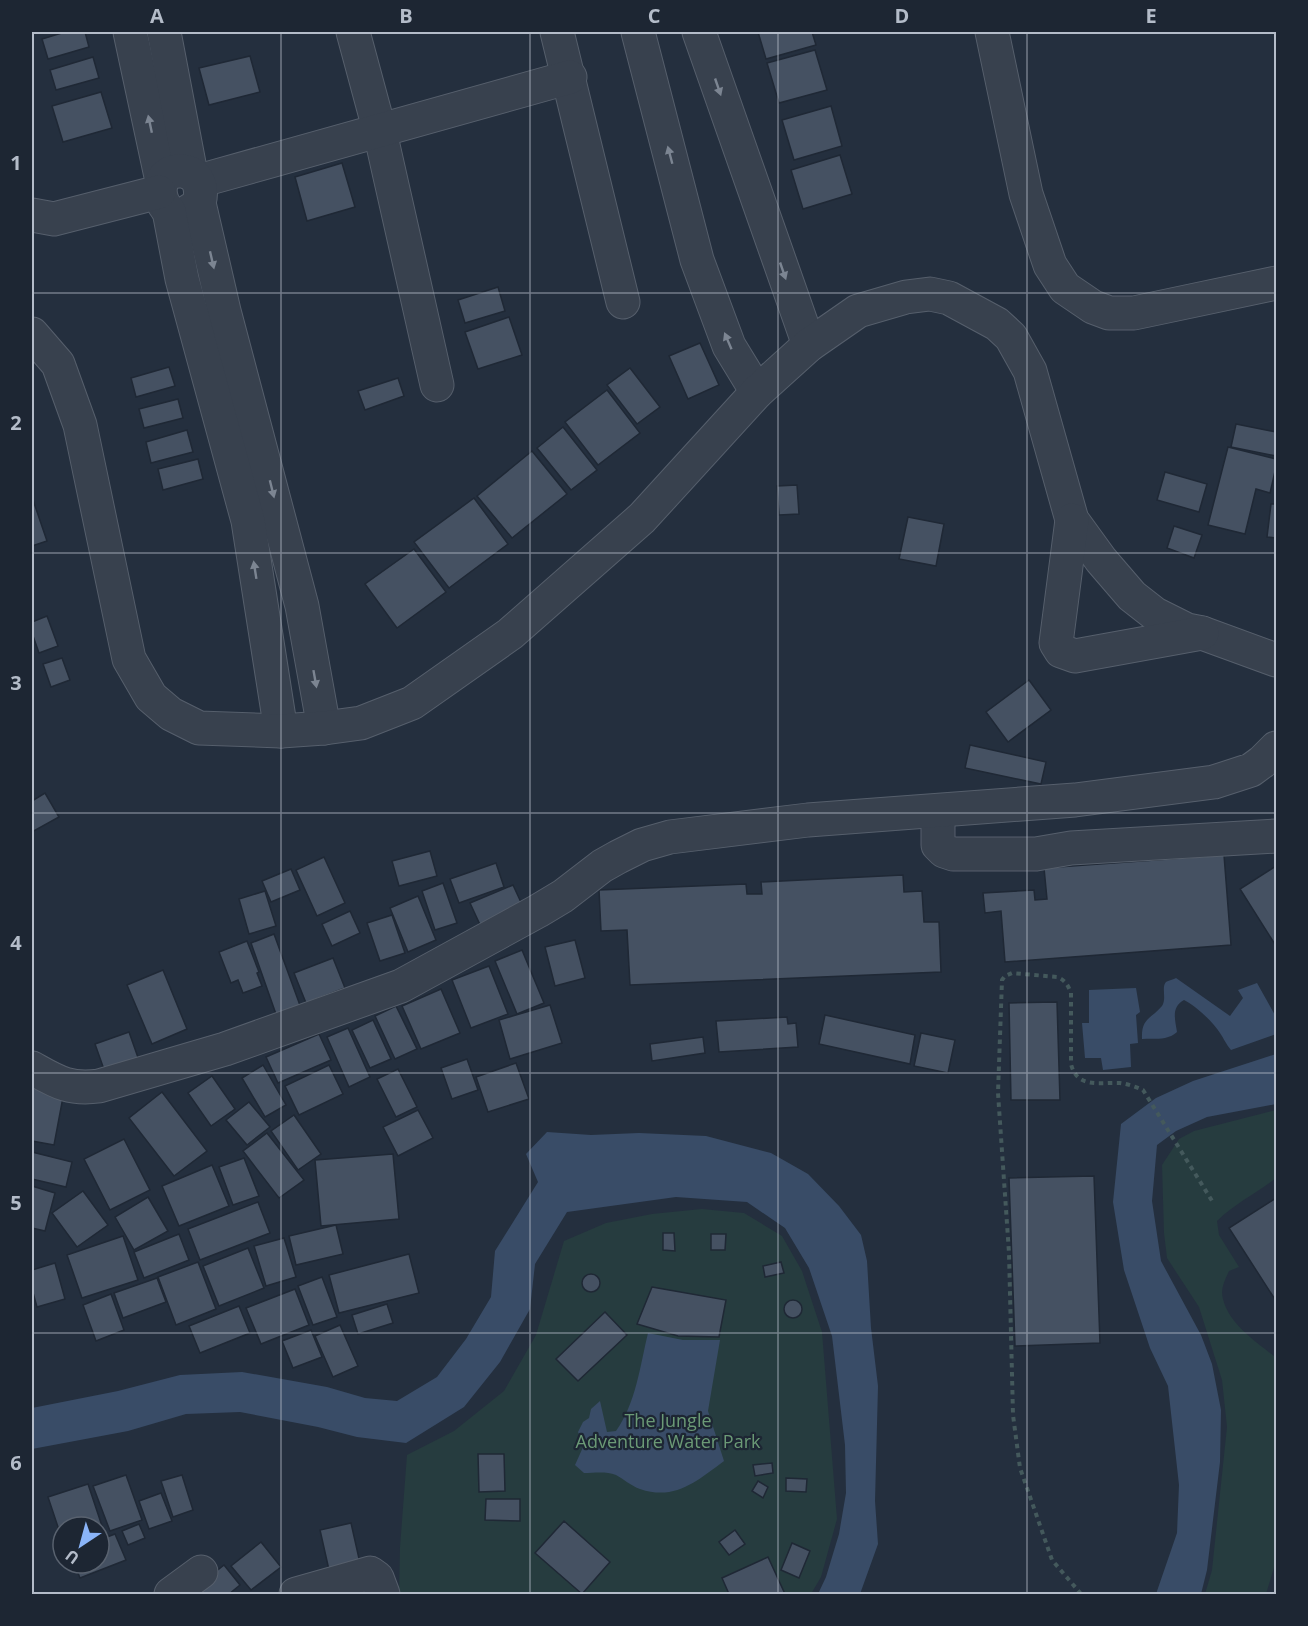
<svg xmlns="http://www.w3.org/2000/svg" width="1308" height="1626" font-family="'Open Sans',sans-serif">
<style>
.green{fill:#263c3f}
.water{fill:#394c67}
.building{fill:#455162;stroke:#1f2835;stroke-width:1.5}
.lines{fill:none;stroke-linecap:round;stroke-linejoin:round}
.minor-casing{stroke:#565f6c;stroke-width:35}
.path{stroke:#44595c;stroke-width:4;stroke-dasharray:4.5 4.5;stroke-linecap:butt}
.minor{stroke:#38414e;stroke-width:33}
.oneway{fill:#7c8592}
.grid{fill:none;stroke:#b4bcc9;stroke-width:1.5;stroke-opacity:0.55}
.labels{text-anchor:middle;stroke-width:4.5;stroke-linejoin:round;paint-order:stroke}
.park-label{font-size:18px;fill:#6b9a76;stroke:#1d2633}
.neatline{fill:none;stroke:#b4bcc9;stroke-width:2}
.grid-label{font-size:20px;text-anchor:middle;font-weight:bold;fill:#b4bcc9}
</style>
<rect width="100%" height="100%" fill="#242f3e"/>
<!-- green -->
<g class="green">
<path d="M 1276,1110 L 1276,1178 C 1257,1193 1234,1204 1217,1221 L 1219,1235 L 1239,1267 L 1229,1271 C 1225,1280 1220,1289 1223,1299 C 1229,1324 1255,1341 1274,1356 L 1276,1360 L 1276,1561 L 1266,1594 L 1205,1594 L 1212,1570 L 1227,1427 L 1222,1380 L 1199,1307 L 1167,1258 L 1164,1233 L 1162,1165 L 1179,1139 L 1194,1131 Z"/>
<polygon points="702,1209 744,1213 782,1236 802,1271 822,1332 837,1519 821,1577 811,1594 399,1594 400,1547 407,1455 454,1431 504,1391 536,1335 564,1241 606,1223 652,1214"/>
</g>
<!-- water -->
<g class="water">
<path d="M 1176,978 L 1230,1016 L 1243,998 L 1238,990 L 1257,983 L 1276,1017 L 1276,1034 L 1231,1050 C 1226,1044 1224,1039 1220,1033 C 1213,1022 1196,1006 1184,1000 C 1171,1007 1175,1019 1177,1032 C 1167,1041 1155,1038 1142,1039 C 1141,1018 1151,1019 1162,1006 C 1167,999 1161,987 1166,982 C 1168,981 1174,979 1176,978 Z"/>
<polygon points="1136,988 1140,1012 1136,1015 1138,1043 1130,1044 1131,1067 1103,1070 1101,1058 1085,1058 1082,1023 1089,1023 1089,990"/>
<polygon points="1276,1054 1276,1104 1207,1117 1176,1131 1157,1145 1152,1201 1161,1261 1201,1335 1212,1364 1221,1410 1220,1462 1207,1570 1201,1594 1156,1594 1177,1533 1179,1485 1168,1386 1150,1348 1124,1270 1113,1202 1121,1124 1156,1098 1193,1081"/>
<polygon points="547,1132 591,1135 639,1133 706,1136 771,1153 808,1174 839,1206 861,1235 867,1261 871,1328 878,1386 875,1501 878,1544 860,1594 818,1594 826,1577 839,1534 846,1493 845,1445 832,1336 809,1268 785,1228 747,1202 676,1197 567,1212 535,1264 530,1309 500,1362 464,1407 406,1443 357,1437 318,1427 240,1412 186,1414 128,1431 32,1449 32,1408 118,1391 180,1375 242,1372 327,1387 365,1398 397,1401 437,1377 466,1339 491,1297 495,1251 538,1182 526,1154"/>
<path d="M 648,1333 L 683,1340 L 720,1340 L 708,1411 L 724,1461 C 697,1481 675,1501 640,1489 C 631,1486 624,1479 616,1475 C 606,1471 594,1473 584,1473 L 575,1465 L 584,1445 L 578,1432 L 583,1422 L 589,1418 L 591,1409 L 600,1401 L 607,1432 L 616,1431 C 636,1403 640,1366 648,1333 Z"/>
</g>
<!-- building -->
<g class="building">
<polygon points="65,32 85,32 89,47 48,59 42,39"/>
<polygon points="758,32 812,32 816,45 766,59"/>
<polygon points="815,50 827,90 779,103 767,63"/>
<polygon points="250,56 260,92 209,105 199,68"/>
<polygon points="93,57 99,78 56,90 50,70"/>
<polygon points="101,92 112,128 63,142 52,106"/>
<polygon points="831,106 842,146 794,160 782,120"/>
<polygon points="840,155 852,194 803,209 791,170"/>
<polygon points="342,163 355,207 307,221 295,177"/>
<polygon points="498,287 505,311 465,323 458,300"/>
<polygon points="509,317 522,355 478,369 465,332"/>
<polygon points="700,343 719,385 688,399 669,356"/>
<polygon points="169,367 175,386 136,397 131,378"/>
<polygon points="630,368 660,407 637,424 607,385"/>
<polygon points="398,378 404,396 365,410 358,391"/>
<polygon points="607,390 640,433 598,465 565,422"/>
<polygon points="178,399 183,418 144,428 139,409"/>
<polygon points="1236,424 1276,432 1276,456 1231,447"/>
<polygon points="563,427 597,470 571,490 537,448"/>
<polygon points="187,430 193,452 151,463 146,442"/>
<polygon points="1228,447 1276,459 1276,467 1270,493 1256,489 1245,534 1208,525"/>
<polygon points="532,451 567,494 512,538 477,496"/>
<polygon points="198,459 203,479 163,490 158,469"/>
<polygon points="1165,472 1207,484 1199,512 1157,500"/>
<polygon points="797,485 799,514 779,515 777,486"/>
<polygon points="32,497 47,541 32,546"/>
<polygon points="474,498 508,544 449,588 414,542"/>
<polygon points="1271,504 1276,504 1276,538 1267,537"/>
<polygon points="908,517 944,524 936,566 899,559"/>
<polygon points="1174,526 1202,535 1194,558 1167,548"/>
<polygon points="414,549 446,592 397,628 365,584"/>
<polygon points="47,616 58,646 39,653 32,633 32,622"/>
<polygon points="62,658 70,680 51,687 43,664"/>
<polygon points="1029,680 1051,710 1008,742 986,712"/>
<polygon points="970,745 1046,762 1041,784 965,768"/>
<polygon points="45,793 59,817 32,832 32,801"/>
<polygon points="430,851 437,876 399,886 392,861"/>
<polygon points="1224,855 1231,945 1005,962 1001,911 985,913 983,893 1034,890 1035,900 1047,899 1044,868"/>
<polygon points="324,857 345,903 317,916 296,870"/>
<polygon points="496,863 504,887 459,903 450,879"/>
<polygon points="1276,866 1276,946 1240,889"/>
<polygon points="291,869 300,890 271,902 262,881"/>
<polygon points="903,875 904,892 922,891 924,922 939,922 941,972 630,985 627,930 601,931 599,890 746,884 747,894 762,894 761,882"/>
<polygon points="443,883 457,923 435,930 422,891"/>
<polygon points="513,885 525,911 482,929 470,903"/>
<polygon points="265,891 276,926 249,934 239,899"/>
<polygon points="418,896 436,940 408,952 390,908"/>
<polygon points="350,911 360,933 332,946 322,924"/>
<polygon points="392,915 405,953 380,961 367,923"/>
<polygon points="274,934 301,1008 277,1017 251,943"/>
<polygon points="575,940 585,978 555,986 545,947"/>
<polygon points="247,941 259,972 257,973 262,986 243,993 238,980 231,983 219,952"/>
<polygon points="522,950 544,1003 517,1014 495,961"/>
<polygon points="333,958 345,988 306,1003 294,973"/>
<polygon points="489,966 508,1014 471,1028 452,980"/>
<polygon points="163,970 187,1029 152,1044 127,985"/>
<polygon points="441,989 460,1033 421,1049 402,1006"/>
<polygon points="1057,1002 1060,1100 1011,1100 1009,1003"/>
<polygon points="550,1005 562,1043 510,1059 499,1020"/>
<polygon points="396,1006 417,1049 395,1059 375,1016"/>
<polygon points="825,1015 915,1035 910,1064 819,1044"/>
<polygon points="787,1017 788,1024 796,1023 798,1047 719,1052 716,1021"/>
<polygon points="373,1020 391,1059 370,1068 352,1030"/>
<polygon points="348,1028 370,1077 349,1087 327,1037"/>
<polygon points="129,1032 141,1066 107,1078 95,1044"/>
<polygon points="921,1033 955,1040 948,1073 914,1066"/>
<polygon points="319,1034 331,1060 278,1083 266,1057"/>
<polygon points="703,1037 705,1053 652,1061 650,1044"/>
<polygon points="467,1059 478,1090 452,1099 441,1068"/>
<polygon points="516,1063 529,1099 488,1112 476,1077"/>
<polygon points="263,1065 286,1105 265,1117 242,1078"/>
<polygon points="329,1065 343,1094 299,1115 285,1086"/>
<polygon points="398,1069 417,1107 396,1117 377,1079"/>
<polygon points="212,1076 235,1109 211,1126 188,1093"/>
<polygon points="32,1085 64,1092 54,1145 32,1141"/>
<polygon points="162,1092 207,1151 174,1176 129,1118"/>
<polygon points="249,1102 270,1127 247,1145 226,1120"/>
<polygon points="418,1110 433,1138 398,1156 383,1127"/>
<polygon points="294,1115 321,1154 298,1170 271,1131"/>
<polygon points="267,1133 304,1180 279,1198 243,1151"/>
<polygon points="124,1139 150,1190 110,1210 84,1159"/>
<polygon points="32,1152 72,1162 66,1187 32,1179"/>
<polygon points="393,1154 399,1219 321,1226 315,1160"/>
<polygon points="244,1158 259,1196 233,1205 219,1167"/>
<polygon points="212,1165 229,1206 179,1226 162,1186"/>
<polygon points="1094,1176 1100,1343 1015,1346 1009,1178"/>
<polygon points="32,1186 55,1193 45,1231 32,1228"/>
<polygon points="83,1191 108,1225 77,1247 52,1213"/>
<polygon points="148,1197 168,1231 134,1250 115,1217"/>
<polygon points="1276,1198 1276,1301 1229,1228"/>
<polygon points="258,1202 270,1233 200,1260 188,1229"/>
<polygon points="336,1225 343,1254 296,1265 289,1236"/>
<polygon points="663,1233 674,1233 675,1251 663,1250"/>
<polygon points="179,1234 189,1260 144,1278 134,1252"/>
<polygon points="711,1234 726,1234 725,1250 711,1250"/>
<polygon points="123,1236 138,1280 82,1298 67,1255"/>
<polygon points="284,1238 296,1277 266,1286 254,1246"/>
<polygon points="248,1248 264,1288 219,1306 203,1266"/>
<polygon points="409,1254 419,1293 339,1313 329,1275"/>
<polygon points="198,1262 216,1309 176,1325 158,1277"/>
<polygon points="781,1262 784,1273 765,1277 763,1266"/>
<polygon points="55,1263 65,1299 37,1307 32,1289 32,1270"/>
<circle cx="591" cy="1283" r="9"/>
<polygon points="322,1277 337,1317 313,1325 298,1286"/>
<polygon points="157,1278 166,1302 123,1318 114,1293"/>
<polygon points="652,1287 726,1300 719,1337 678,1336 637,1324"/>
<polygon points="295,1289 309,1325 261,1344 246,1308"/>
<polygon points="111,1294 124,1330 96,1341 83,1305"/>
<circle cx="793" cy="1309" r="9"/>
<polygon points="387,1304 393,1323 358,1334 352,1315"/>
<polygon points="239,1306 250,1333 200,1353 189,1326"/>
<polygon points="605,1312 627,1335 578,1381 556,1359"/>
<polygon points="340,1325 358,1366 333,1377 315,1336"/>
<polygon points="311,1330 322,1357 293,1368 282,1341"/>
<polygon points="478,1454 504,1454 505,1491 479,1492"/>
<polygon points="772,1463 773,1473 755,1476 753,1465"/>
<polygon points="126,1475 142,1520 110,1531 93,1486"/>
<polygon points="182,1475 193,1510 173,1517 161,1481"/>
<polygon points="786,1478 807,1479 806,1492 786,1491"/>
<polygon points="758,1481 768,1487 763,1498 752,1491"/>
<polygon points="88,1484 105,1535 99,1537 99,1527 63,1527 63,1542 48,1497"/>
<polygon points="161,1493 172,1521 149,1529 139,1501"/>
<polygon points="486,1499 520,1499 520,1521 485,1520"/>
<polygon points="564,1521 610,1562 582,1594 535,1553"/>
<polygon points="351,1523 360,1563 329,1570 320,1530"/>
<polygon points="139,1524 145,1538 128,1545 122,1531"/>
<polygon points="735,1530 745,1544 729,1555 719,1542"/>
<polygon points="115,1534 126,1560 80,1578 74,1563 99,1563 99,1540"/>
<polygon points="261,1542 281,1567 251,1590 231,1566"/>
<polygon points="792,1543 810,1551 799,1578 781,1570"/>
<polygon points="768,1557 785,1594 729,1594 722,1578"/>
<polygon points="224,1565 240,1585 229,1594 188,1594"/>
</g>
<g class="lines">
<!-- minor casing -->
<g class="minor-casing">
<g id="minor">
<polyline points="130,32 162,181"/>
<polyline points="164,32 191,174"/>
<polyline points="353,32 380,132 437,385"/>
<polyline points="557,32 623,302"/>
<polyline points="638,32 697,260 729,346 757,392"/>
<polyline points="699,32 809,345"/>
<polyline points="992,32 1026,194 1050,265 1065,288 1093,307 1109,313 1134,313 1276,283"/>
<polyline points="199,181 570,77"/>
<path d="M 199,203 C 163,241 142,168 182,171 C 199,172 203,189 199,203 L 224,311 L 302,606 L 324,728"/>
<polyline points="169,211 182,279 248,521 281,731"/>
<polyline points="32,215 54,219 159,192"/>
<polyline points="32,334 58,364 80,425 129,659 151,697 171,714 199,728 281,731 324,728 361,723 412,703 510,634 642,518 757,392 809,345 858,311 906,297 930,294 949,298 997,324 1011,337 1030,371 1072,520 1101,560 1132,596 1155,614 1187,630 1202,633 1276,660"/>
<polyline points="1072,520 1056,643 1061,651 1075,656 1202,633"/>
<polyline points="938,811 938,845 944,851 953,854 1036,854 1071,848 1276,836"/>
<path d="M 32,1068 C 57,1082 69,1090 99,1086 L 225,1049 L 401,986 L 538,911 L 563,896 L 602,866 L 618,857 L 642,845 L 670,837 L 808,820 L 1075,800 L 1214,782 L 1251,770 L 1262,762 L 1276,748"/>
<polyline points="171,1594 201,1572"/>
<polyline points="296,1594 370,1573 377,1578 383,1594"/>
</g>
</g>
<!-- path -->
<path class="path" d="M 1081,1594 L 1052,1560 L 1020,1468 L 1013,1415 L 1009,1253 L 998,1093 L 1002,980 L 1005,976 L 1012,973 L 1057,977 C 1065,980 1068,985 1071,993 L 1071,1064 C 1077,1089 1100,1082 1120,1083 C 1128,1084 1136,1087 1143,1090 L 1214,1204"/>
<!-- minor -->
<use href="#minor" class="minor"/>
</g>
<!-- one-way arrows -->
<defs><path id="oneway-solid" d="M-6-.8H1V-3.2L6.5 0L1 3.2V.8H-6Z" transform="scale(1.5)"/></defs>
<g class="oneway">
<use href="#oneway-solid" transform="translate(718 87) rotate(71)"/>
<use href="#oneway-solid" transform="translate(150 124) rotate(-102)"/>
<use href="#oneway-solid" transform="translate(670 155) rotate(-105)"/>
<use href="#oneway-solid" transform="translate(212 260) rotate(77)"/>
<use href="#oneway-solid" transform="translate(783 271) rotate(71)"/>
<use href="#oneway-solid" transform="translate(728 341) rotate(-113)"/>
<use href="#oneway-solid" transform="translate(272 489) rotate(76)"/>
<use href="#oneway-solid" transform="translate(255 570) rotate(-99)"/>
<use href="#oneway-solid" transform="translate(315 679) rotate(80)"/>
</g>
<!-- grid -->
<path class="grid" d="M 281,32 L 281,1594M 530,32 L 530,1594M 778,32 L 778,1594M 1027,32 L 1027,1594M 32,293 L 1276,293M 32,553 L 1276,553M 32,813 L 1276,813M 32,1073 L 1276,1073M 32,1333 L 1276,1333"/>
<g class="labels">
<!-- park labels -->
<g class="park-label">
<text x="668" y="1427">The Jungle<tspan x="668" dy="21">Adventure Water Park</tspan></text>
</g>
</g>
<!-- border -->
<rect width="1308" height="1626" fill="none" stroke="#1d2633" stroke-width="66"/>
<!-- north arrow -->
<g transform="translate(81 1545) rotate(216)"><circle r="28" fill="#1d2633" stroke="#59626f" stroke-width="1.5"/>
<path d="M0-4.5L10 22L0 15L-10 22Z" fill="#8ab4f8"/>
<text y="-9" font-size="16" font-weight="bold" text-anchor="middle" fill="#b4bcc9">U</text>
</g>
<rect x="33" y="33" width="1242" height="1560" class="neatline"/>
<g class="grid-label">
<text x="157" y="23">A</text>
<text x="406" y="23">B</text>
<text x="654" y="23">C</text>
<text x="902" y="23">D</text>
<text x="1151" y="23">E</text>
<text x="16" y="170">1</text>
<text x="16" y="430">2</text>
<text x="16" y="690">3</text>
<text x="16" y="950">4</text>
<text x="16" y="1210">5</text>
<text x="16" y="1470">6</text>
</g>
</svg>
